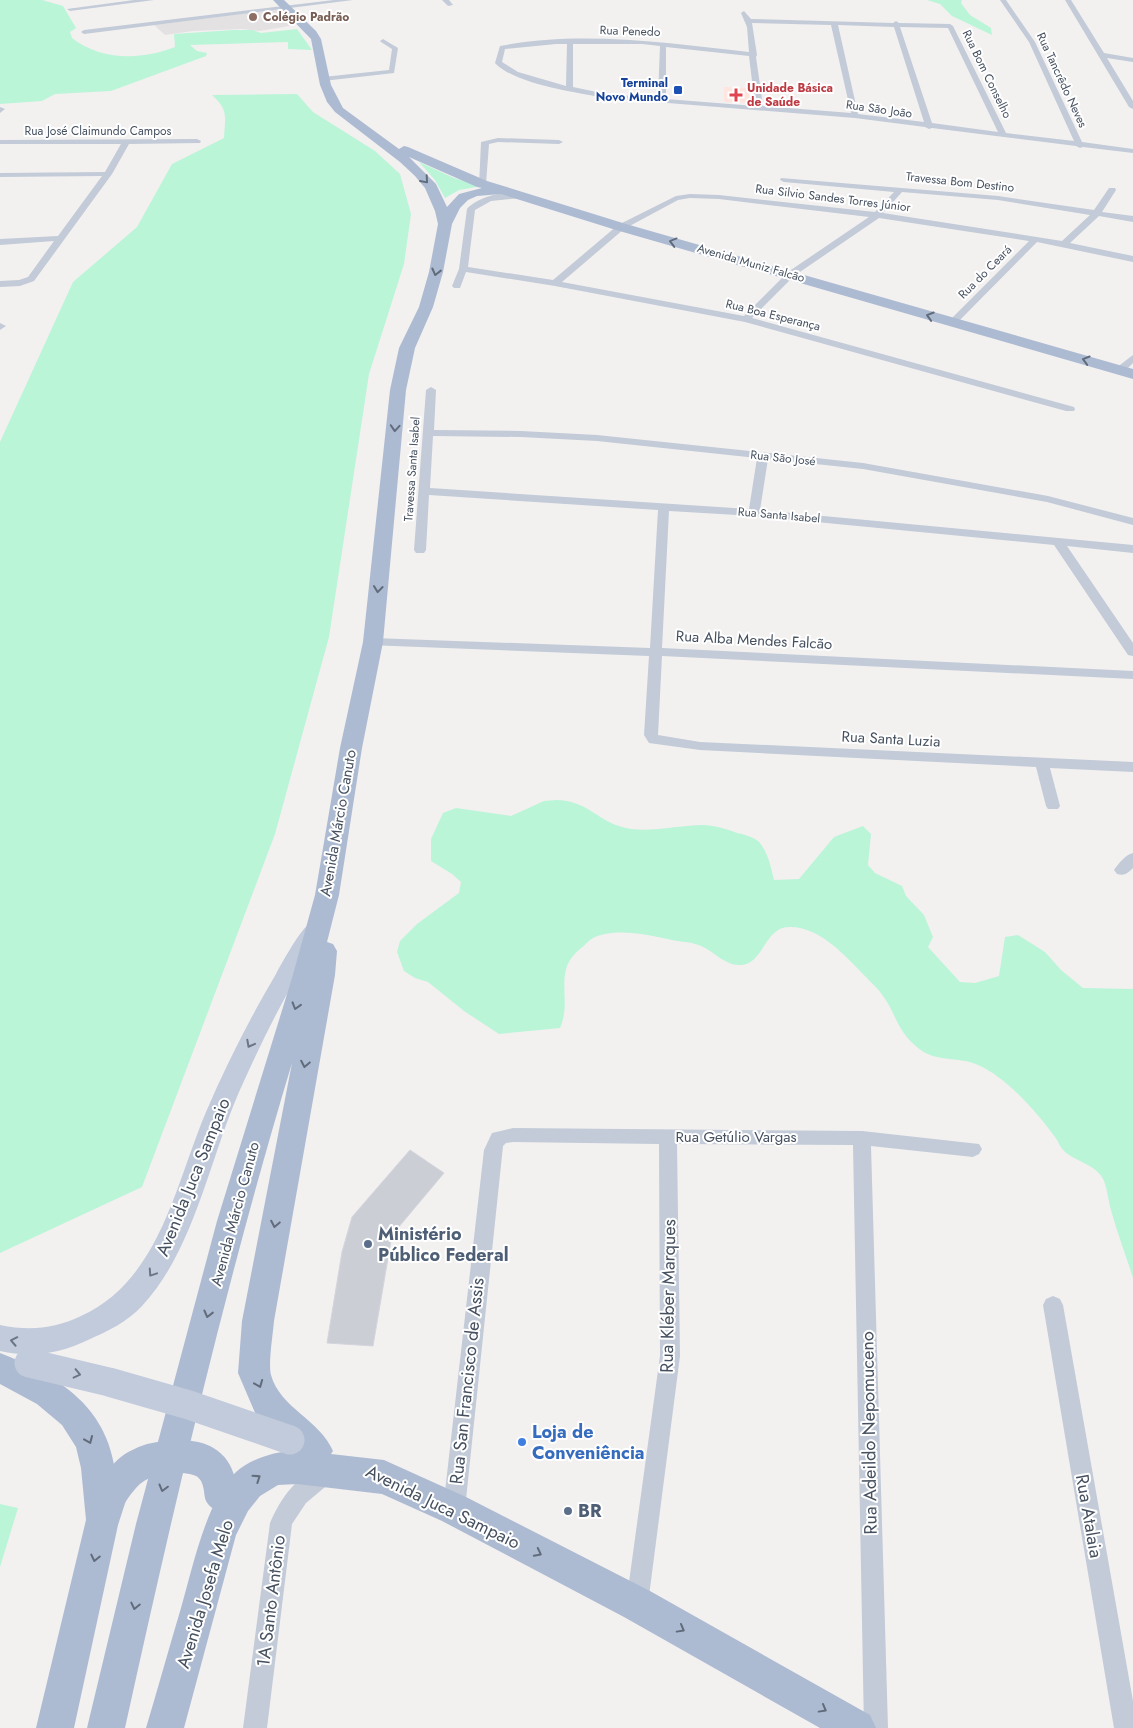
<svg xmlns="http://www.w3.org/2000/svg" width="1133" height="1728" font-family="Jost,sans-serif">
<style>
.education{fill:#e4e1e2}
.medical{fill:#fee5df}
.green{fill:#baf5d8}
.building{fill:#ccced6;stroke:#d4d5dd}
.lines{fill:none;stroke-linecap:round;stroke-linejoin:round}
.street{fill:#c2cbd7;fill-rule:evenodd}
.secondary{fill:#c1cbdb;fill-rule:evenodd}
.primary{fill:#adbbd2;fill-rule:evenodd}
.secondary-bridge{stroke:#c1cbdb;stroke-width:29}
.primary-bridge{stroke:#adbbd2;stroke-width:33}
.oneway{stroke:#606c7c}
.oneway2{stroke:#6b7685}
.education-dot{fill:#8d6e63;stroke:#fff;stroke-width:2}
.transit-dot{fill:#1a4fb4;stroke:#fff;stroke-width:2}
.health-dot{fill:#e0444e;stroke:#fff;stroke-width:2}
.service-dot{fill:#5c6f8a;stroke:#fff;stroke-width:2}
.shop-dot{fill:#3f7fe0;stroke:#fff;stroke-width:2}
.labels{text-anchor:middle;stroke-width:4;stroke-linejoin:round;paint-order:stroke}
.far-education-label{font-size:12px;font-weight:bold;fill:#785e54;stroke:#fff;text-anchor:start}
.far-street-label{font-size:12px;fill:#465160;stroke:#fff}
.far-transit-label{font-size:12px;font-weight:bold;fill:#164399;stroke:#fff;text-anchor:end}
.far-health-label{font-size:12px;font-weight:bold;fill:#be3a42;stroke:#fff;text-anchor:start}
.street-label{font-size:15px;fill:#465160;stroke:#fff}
.near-street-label{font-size:18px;fill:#465160;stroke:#fff}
.near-service-label{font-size:18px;font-weight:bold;fill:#4e5e75;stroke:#fff;text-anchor:start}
.near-shop-label{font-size:18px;font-weight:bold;fill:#366cbe;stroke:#fff;text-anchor:start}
</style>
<rect width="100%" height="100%" fill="#f3f0f0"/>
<!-- education -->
<polygon class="education" points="279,9 296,25 259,31 242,29 193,31 165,35 154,25"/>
<!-- medical -->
<polygon class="medical" points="724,87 749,88 749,103 724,102"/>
<!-- green -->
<g class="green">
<path d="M 0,0 L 42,0 L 63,6 L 76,28 L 70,32 L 72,38 C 101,61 142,60 175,47 L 174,34 L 233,30 L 253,30 L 261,33 L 297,29 L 312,50 L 288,49 L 288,42 L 190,45 L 197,51 L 207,53 L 206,56 L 111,91 L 55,94 L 42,101 L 0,104 Z"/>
<polygon points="927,0 962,0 961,3 970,15 991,28 992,35 952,16 940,4"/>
<path d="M 297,94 L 313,112 L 375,151 L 400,174 L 411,214 L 404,264 L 369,374 L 329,637 L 275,834 L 142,1187 L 0,1253 L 0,442 L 73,282 L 137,227 L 172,164 L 224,138 C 225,117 229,110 212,95 Z"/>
<polygon points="419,162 454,178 482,186 459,190 445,198 435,180"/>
<path d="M 556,800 C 588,800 599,823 626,828 C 647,833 681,825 703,825 C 713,825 727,829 737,833 C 743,834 753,837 758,841 C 768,851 771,868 774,880 L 799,879 L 834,837 L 863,826 L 871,834 L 868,865 L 875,873 L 902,886 L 906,896 L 924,915 L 933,937 L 928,947 L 960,982 L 975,983 L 999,976 L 1005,937 L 1018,935 L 1045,952 L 1061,970 L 1083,988 L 1133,989 L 1133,1278 C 1126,1255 1117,1233 1111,1210 C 1108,1200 1107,1185 1102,1177 C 1092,1163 1076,1162 1064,1151 C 1060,1147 1058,1141 1055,1137 C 1037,1112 1006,1077 978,1065 C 958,1056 936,1063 918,1048 C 896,1030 897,1015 883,996 C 879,989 871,983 866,977 C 846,957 821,927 790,927 C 764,926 764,966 739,965 C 725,965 713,951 701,946 C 693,942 681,942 672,940 C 649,935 615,927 593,938 C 588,941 584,946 580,949 C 574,954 570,959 567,966 C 560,987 570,1005 560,1028 L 499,1034 L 464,1011 L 428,982 L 415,978 L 404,971 L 397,952 L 400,941 L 417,924 L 459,893 L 461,882 L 452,874 L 431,861 L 431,839 L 443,813 L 456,808 L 511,816 L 544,801 Z"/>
<polygon points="0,1504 18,1508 0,1567"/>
</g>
<!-- building -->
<polygon class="building" points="410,1150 444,1173 392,1235 373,1346 327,1343 342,1252 352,1217"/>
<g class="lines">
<!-- street -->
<g class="street">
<polygon points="134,0 154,0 70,11 67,9"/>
<polygon points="334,0 353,0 84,34 81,32 84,30"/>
<polygon points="442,0 449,0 453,5 448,6"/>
<path d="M 1000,0 L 1006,0 L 1035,42 L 1082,142 L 1133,149 L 1133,153 L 1083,147 L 1080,148 L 1076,146 L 932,128 L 929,129 L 925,127 L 855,118 L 606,98 C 578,93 514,84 495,63 L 500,46 C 579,30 669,43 749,52 L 747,27 L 741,13 L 744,11 L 751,19 L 893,23 L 896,21 L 899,23 L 950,24 L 953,26 L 1006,133 L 1074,141 L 1029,42 ZM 752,23 L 831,25 L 851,113 L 763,106 L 756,57 L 757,55 ZM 838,25 L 894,27 L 924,122 L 858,114 ZM 900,27 L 948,28 L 998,132 L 932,123 ZM 556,44 L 567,44 L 566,86 L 518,72 L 502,62 L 505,49 ZM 573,44 L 642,44 L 660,46 L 658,98 L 606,94 L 573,87 ZM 666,47 L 749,56 L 755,106 L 666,99 Z"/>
<polygon points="1065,0 1071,0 1104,53 1133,58 1133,62 1107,58 1133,101 1133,109 1129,107"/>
<polygon points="383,39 398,48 394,73 323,81 319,79 323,77 389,70 392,49 381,42 380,41"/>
<polygon points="0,107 5,109 0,113"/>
<polygon points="498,138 559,140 563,142 559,144 498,142 489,144 486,184 479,186 481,142"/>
<polygon points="197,139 201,141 200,143 129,144 112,174 34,281 20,286 0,287 0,281 19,280 28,277 54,241 0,245 0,239 58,236 102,176 0,177 0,173 105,172 121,144 0,144 0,140"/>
<path d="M 781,178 L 998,196 L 1094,210 L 1109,188 L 1115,188 L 1116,190 L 1102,212 L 1133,216 L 1133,222 L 1099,216 L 1070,243 L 1133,256 L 1133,262 L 1037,242 L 955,325 L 949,325 L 949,321 L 1029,241 L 879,218 L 794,276 L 752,318 L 1074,407 L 1075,409 L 1074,411 L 1066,411 L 745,322 L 555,286 L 466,272 L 460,288 L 454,288 L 452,286 L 459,269 L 467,209 C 477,197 512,187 525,196 L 521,198 L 491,201 L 475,210 L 468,267 L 553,280 L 618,225 L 676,196 L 690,194 L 719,195 L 875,212 L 894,192 L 784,182 L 780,180 ZM 902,192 L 998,200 L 1090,215 L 1062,241 L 883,213 ZM 690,198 L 719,199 L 869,217 L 788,272 L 744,316 L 562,282 L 624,229 L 678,200 Z"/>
<polygon points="0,323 6,326 0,330"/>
<polygon points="1133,355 1133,363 1124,372 1116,372 1116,368"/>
<path d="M 431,387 L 436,390 L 434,430 L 521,431 L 597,435 L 863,463 L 1048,496 L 1133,518 L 1133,525 L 1047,502 L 863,469 L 768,459 L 760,510 L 1133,545 L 1133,553 L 1067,546 L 1133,643 L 1133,656 L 1128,655 L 1054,545 L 754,516 L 669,511 L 662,648 L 1133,671 L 1133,679 L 662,656 L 658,735 L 700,742 L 1133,762 L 1133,772 L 1050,768 L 1060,806 L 1058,809 L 1048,809 L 1046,806 L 1036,767 L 700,750 L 649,743 L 644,735 L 649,656 L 368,645 L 367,642 L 373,638 L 650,648 L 658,510 L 429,495 L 426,550 L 424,553 L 416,553 L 414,550 L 426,390 ZM 433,436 L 521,437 L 597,441 L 757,458 L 749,509 L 430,488 Z"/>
<path d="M 1133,853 L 1133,868 C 1128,873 1125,876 1117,874 L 1114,870 C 1119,863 1125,855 1133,853 Z"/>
<polygon points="513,1128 862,1131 979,1144 982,1149 979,1154 973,1157 871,1146 888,1728 864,1728 853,1145 677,1144 680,1356 648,1604 645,1612 637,1615 629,1612 626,1604 660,1356 659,1144 513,1142 506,1143 503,1146 465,1509 462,1517 454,1520 446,1517 443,1509 484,1150 492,1133"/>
<polygon points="1053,1296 1060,1299 1063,1305 1133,1701 1133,1728 1114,1728 1043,1305 1046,1299"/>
<path d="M 324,1464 L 331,1468 L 335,1475 L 331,1482 L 306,1503 L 292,1524 L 267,1728 L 243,1728 L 270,1523 C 281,1497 297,1476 324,1464 Z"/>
</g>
<!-- secondary -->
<path class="secondary" d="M 314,924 L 322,926 L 325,932 C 316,949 305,964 295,980 C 274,1016 256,1054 239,1092 C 209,1161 194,1250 142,1306 C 127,1322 108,1331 88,1340 C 59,1354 31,1358 0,1351 L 0,1325 C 29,1331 54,1329 81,1316 C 160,1280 175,1185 206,1112 C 226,1065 250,1018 276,974 C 281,964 300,931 307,926 C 309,925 312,925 314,924 Z"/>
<!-- primary -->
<g class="primary">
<path d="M 273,0 L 284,0 L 316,31 L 321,39 L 331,85 L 343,108 L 399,149 L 404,146 L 408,147 L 487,181 L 626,224 L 1133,369 L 1133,379 L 616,230 L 501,194 L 477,196 L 468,200 L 460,208 L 452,224 L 443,272 L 433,307 L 415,348 L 406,390 L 383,642 L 362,748 L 339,895 L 327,942 L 333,944 L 337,951 L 335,975 L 274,1321 C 273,1334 268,1364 271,1375 C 280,1408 320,1420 333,1451 L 331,1454 L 384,1460 L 466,1497 L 650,1591 L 870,1715 L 876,1728 L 820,1728 L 624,1617 L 442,1521 L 382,1494 L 297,1484 L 278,1485 L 260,1496 L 248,1511 L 236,1535 L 184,1728 L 146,1728 C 158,1688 169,1648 181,1608 C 192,1570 207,1498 236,1472 C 251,1459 273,1452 292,1451 L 256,1415 L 238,1373 L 242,1321 L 292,1063 C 226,1282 174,1505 125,1728 L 87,1728 L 136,1524 L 217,1221 L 292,978 L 315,895 L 340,748 L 363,642 L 390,390 L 399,348 L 419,307 L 429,272 L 438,224 L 435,211 L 425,188 L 415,176 L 400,162 L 335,112 L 327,102 L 320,85 L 311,39 ZM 409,157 L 477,187 L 482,188 L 459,194 L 447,207 L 436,184 Z"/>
<path d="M 0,1353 C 61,1377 110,1408 116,1479 L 123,1482 L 128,1494 L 118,1525 L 74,1728 L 36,1728 L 86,1520 L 81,1468 L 76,1447 L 62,1425 L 37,1404 L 0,1384 Z"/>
</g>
<!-- secondary-bridge -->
<polyline class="secondary-bridge" points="29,1363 109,1382 189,1405 290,1440"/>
<!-- primary-bridge -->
<path class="primary-bridge" d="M 111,1494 C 118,1483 126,1472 137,1466 C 153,1456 195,1451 210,1466 C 218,1473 220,1484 221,1494"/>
</g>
<!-- one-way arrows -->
<defs><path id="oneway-chevron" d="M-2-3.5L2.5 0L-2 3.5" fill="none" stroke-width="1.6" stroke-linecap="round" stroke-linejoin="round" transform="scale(1.25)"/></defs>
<g class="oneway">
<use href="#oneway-chevron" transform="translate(425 180) rotate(49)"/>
<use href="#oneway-chevron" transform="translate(673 242) rotate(-165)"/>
<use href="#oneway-chevron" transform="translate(436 272) rotate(104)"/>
<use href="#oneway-chevron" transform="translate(930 316) rotate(-163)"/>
<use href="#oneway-chevron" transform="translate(1086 360) rotate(-164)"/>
<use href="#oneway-chevron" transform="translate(395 428) rotate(94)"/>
<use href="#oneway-chevron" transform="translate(378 589) rotate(96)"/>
<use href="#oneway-chevron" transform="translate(296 1006) rotate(107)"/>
<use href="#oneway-chevron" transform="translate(305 1064) rotate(101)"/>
<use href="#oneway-chevron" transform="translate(275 1224) rotate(101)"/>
<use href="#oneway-chevron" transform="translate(208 1314) rotate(104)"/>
<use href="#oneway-chevron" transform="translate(259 1384) rotate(68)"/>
<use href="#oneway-chevron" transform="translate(89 1440) rotate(67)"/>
<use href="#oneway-chevron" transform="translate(257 1478) rotate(-34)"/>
<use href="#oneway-chevron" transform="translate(163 1488) rotate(105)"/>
<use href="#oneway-chevron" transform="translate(538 1553) rotate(27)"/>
<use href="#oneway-chevron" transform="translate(95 1558) rotate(103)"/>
<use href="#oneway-chevron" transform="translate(135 1606) rotate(103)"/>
<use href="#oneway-chevron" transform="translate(681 1629) rotate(29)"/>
<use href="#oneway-chevron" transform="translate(823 1709) rotate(29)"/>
</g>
<g class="oneway2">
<use href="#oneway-chevron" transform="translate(250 1044) rotate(118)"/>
<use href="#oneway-chevron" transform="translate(152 1273) rotate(124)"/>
<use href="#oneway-chevron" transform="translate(14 1341) rotate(-169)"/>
<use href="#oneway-chevron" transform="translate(77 1374) rotate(13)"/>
</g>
<!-- markers -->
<circle class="education-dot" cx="253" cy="17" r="5"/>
<rect class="transit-dot" x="673" y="85" width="10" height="10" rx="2.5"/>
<path class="health-dot" d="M733.5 87.5h5v5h5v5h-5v5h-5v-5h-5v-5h5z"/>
<g class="service-dot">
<circle cx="368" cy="1244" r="5"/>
<circle cx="568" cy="1511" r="5"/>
</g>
<circle class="shop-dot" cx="522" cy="1442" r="5"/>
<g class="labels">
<!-- far-education labels -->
<g class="far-education-label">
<text x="263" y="21">Colégio Padrão</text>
</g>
<!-- far-street labels -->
<g class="far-street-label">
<text transform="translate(630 31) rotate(2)" y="4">Rua Penedo</text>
<text transform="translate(987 74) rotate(64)" y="4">Rua Bom Conselho</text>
<text transform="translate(1062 80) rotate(65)" y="4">Rua Tancrêdo Neves</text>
<text transform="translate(879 109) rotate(8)" y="4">Rua São João</text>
<text x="98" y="135">Rua José Claimundo Campos</text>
<text transform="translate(960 182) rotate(6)" y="4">Travessa Bom Destino</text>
<text transform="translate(833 198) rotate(7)" y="4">Rua Silvio Sandes Torres Júnior</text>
<text transform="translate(751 263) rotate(16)" y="4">Avenida Muniz Falcão</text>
<text transform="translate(985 272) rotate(-45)" y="4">Rua do Ceará</text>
<text transform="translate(773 315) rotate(14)" y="4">Rua Boa Esperança</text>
<text transform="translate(783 458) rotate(6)" y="4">Rua São José</text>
<text transform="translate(412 469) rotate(-86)" y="4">Travessa Santa Isabel</text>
<text transform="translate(779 515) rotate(5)" y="4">Rua Santa Isabel</text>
</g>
<!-- far-transit labels -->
<g class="far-transit-label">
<text x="668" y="87">Terminal<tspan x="668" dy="14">Novo Mundo</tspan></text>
</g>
<!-- far-health labels -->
<g class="far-health-label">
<text x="747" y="92">Unidade Básica<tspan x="747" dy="14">de Saúde</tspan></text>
</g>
<!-- street labels -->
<g class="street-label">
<text transform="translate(754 640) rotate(3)" y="5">Rua Alba Mendes Falcão</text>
<text transform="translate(891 739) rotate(3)" y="5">Rua Santa Luzia</text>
<text transform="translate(338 823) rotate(-80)" y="5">Avenida Márcio Canuto</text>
<text x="736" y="1142">Rua Getúlio Vargas</text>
<text transform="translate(235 1214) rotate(-75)" y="5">Avenida Márcio Canuto</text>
</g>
<!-- near-street labels -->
<g class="near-street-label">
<text transform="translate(193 1177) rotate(-68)" y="6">Avenida Juca Sampaio</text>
<text transform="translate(668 1296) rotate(-89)" y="6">Rua Kléber Marques</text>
<text transform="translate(467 1381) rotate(-84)" y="6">Rua San Francisco de Assis</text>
<text transform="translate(869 1433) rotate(-91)" y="6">Rua Adeildo Nepomuceno</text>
<text transform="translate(443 1507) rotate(26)" y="6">Avenida Juca Sampaio</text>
<text transform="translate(1089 1516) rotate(80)" y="6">Rua Atalaia</text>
<text transform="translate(205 1594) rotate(-73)" y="6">Avenida Josefa Melo</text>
<text transform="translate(271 1601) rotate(-83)" y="6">1A Santo Antônio</text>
</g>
<!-- near-service labels -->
<g class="near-service-label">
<text x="378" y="1240">Ministério<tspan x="378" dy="21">Público Federal</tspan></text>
<text x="578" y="1517">BR</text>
</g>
<!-- near-shop labels -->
<g class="near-shop-label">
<text x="532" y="1438">Loja de<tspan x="532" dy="21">Conveniência</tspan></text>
</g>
</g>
</svg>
